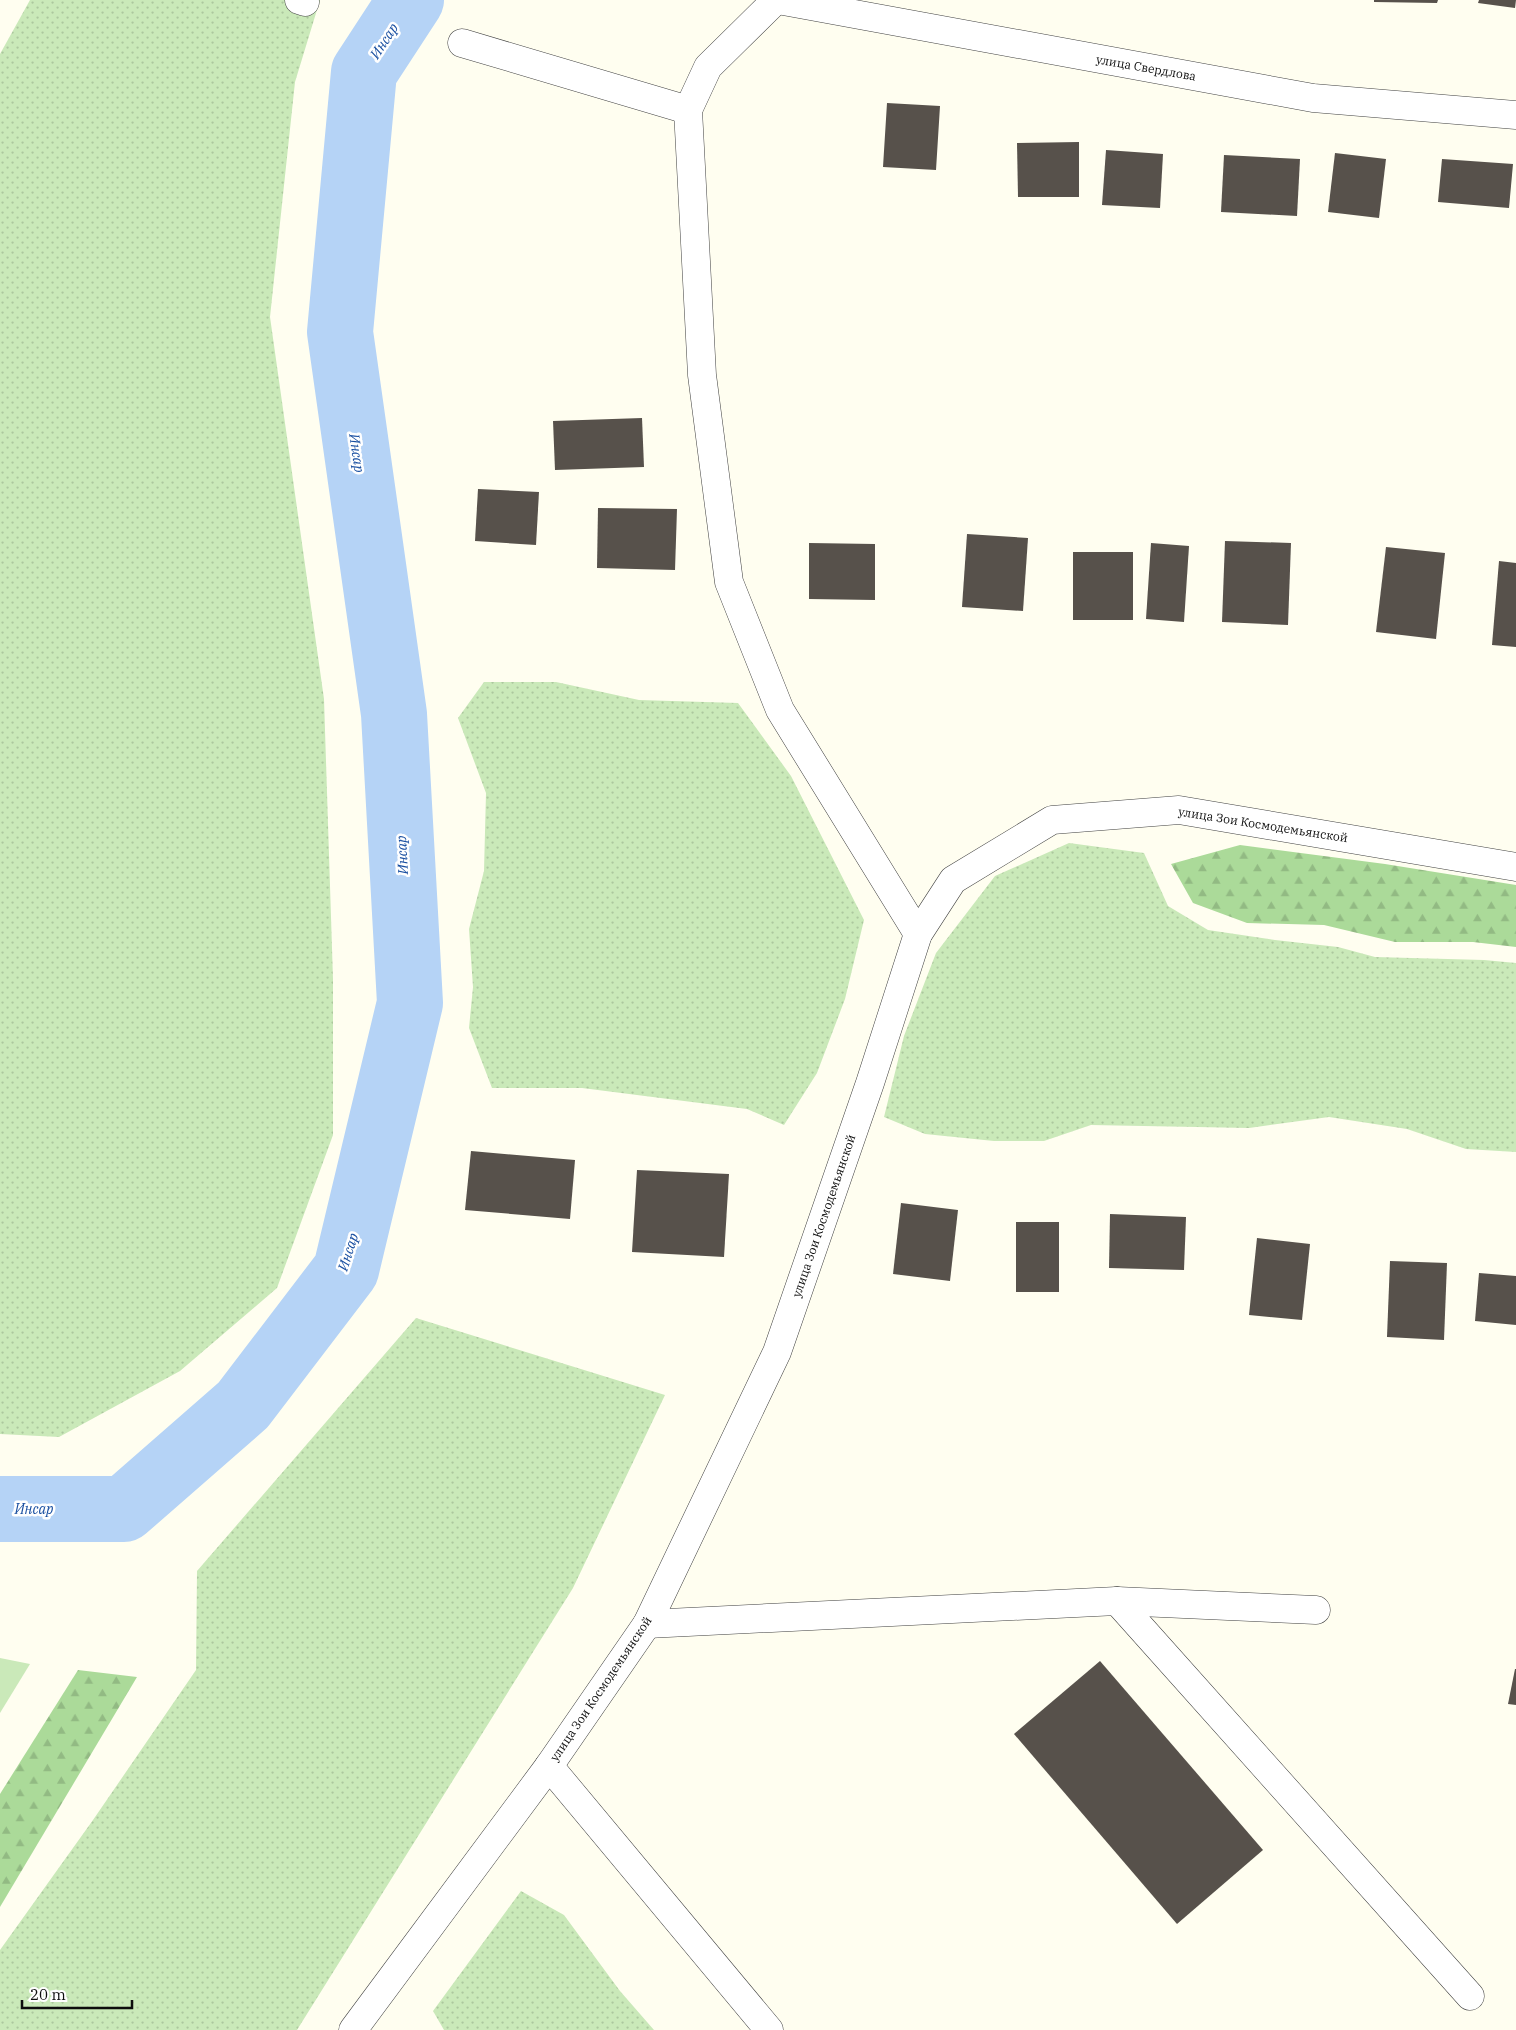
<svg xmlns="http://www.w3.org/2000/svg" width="1516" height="2030" font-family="'IBM Plex Serif',serif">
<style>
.grass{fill:url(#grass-dots)}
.forest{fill:url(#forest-firs)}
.garden{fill:#cae9b9}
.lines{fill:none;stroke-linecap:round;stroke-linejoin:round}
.river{stroke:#b5d3f6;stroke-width:66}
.building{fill:#57514b}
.minor-casing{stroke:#414141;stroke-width:29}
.minor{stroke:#fff;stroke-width:28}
.labels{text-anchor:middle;stroke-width:5;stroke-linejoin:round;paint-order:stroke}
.street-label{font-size:12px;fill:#0e0e0e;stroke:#fff}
.water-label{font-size:14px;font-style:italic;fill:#184ea0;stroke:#fff}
</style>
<defs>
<pattern id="grass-dots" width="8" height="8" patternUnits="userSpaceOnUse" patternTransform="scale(1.25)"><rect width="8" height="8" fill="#cae9b9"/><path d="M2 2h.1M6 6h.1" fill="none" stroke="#acc79e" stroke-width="1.8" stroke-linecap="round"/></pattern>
<pattern id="forest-firs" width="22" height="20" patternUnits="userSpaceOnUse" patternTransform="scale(1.25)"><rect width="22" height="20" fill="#abda99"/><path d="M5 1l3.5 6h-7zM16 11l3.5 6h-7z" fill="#92ba83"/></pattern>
</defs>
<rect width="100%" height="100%" fill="#fffef0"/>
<!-- grass -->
<g class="grass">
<polygon points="30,0 320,0 295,82 270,317 324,699 333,979 333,1135 277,1288 180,1371 59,1437 0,1434 0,54"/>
<polygon points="484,682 556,682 639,700 738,703 791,776 864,920 845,999 817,1073 784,1125 747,1109 582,1088 492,1088 469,1028 473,987 469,929 484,871 486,793 458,718"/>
<polygon points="1069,843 1144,853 1168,906 1208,930 1275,940 1338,947 1375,957 1484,960 1516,963 1516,1152 1466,1149 1407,1129 1329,1117 1249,1128 1091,1125 1044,1141 994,1141 925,1134 884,1117 904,1036 936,953 995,876"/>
<polygon points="416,1318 665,1395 573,1588 297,2030 0,2030 0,1950 93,1820 196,1670 197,1571"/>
<polygon points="521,1891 564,1915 620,1991 654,2030 444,2030 433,2011"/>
</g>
<!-- forest -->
<g class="forest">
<polygon points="1240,845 1385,864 1516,885 1516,947 1473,942 1395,942 1324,925 1247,923 1193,903 1171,864"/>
<polygon points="78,1670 137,1677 0,1907 0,1794"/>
</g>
<!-- garden -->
<polygon class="garden" points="0,1658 30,1664 0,1713"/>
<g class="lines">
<!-- river -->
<polyline class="river" points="0,1509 124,1509 243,1405 346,1270 410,1003 394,714 340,332 364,72 411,0"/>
</g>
<!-- building -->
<g class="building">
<polygon points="1374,0 1438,0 1437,3 1374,2"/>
<polygon points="1479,0 1516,0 1515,8 1478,3"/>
<polygon points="887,103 940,106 936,170 883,167"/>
<polygon points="1079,142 1079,197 1018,197 1017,143"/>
<polygon points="1106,150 1163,154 1160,208 1102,205"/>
<polygon points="1335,153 1386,159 1379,218 1328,212"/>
<polygon points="1224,155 1300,159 1297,216 1221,212"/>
<polygon points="1442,159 1513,164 1509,208 1438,202"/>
<polygon points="642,418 644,467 555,470 553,421"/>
<polygon points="478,489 539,492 536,545 475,541"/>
<polygon points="598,508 677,509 675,570 597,568"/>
<polygon points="967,534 1028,538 1023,611 962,607"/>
<polygon points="1225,541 1291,543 1288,625 1222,622"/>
<polygon points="809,543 875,544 875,600 809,599"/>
<polygon points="1151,543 1189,546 1184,622 1146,619"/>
<polygon points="1386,547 1445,553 1436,639 1376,632"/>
<rect x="1073" y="552" width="60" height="68"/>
<polygon points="1499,561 1516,563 1516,647 1492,645"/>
<polygon points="471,1151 575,1160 570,1219 465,1210"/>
<polygon points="637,1170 729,1174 724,1257 632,1252"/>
<polygon points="901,1203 958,1210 950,1281 893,1274"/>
<polygon points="1110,1214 1186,1217 1184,1270 1109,1268"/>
<rect x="1016" y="1222" width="43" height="70"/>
<polygon points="1257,1238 1310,1244 1302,1320 1249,1315"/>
<polygon points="1390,1261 1447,1263 1444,1340 1387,1337"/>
<polygon points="1479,1273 1516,1276 1516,1325 1475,1321"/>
<polygon points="1100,1661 1263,1850 1177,1924 1014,1734"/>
<polygon points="1515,1669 1516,1669 1516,1705 1508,1704"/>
</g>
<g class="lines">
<!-- minor casing -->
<g class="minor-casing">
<g id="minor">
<polyline points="299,0 305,2"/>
<polyline points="776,0 708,67 688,110 702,375 729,582 780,710 918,934"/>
<polyline points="778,0 1313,98 1516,115"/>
<polyline points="462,43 688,110"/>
<polyline points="1117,1601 1470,1996"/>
<polyline points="647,1624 1117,1601 1316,1610"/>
<polyline points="549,1766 769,2030"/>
<polyline points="353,2030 549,1766 647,1624 777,1352 870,1083 918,934 953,880 1052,820 1179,810 1516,867"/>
</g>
</g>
<!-- minor -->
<use href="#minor" class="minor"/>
</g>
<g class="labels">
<!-- street labels -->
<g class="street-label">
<text transform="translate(1146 68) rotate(10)" y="4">улица Свердлова</text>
<text transform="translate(1263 825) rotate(9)" y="4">улица Зои Космодемьянской</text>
<text transform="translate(824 1216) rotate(-71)" y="4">улица Зои Космодемьянской</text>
<text transform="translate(601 1689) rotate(-56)" y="4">улица Зои Космодемьянской</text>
</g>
<!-- water labels -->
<g class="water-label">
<text transform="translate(384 41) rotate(-57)" y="5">Инсар</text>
<text transform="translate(357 453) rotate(82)" y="5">Инсар</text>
<text transform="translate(402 855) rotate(-93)" y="5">Инсар</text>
<text transform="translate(348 1252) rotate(-73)" y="5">Инсар</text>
<text x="34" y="1514">Инсар</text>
</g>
</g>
<!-- scale -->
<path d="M22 2000v8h110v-8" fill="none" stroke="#0e0e0e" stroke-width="2.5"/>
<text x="30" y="2000" font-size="15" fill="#0e0e0e" stroke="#ffffff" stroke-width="4" paint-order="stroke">20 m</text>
</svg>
